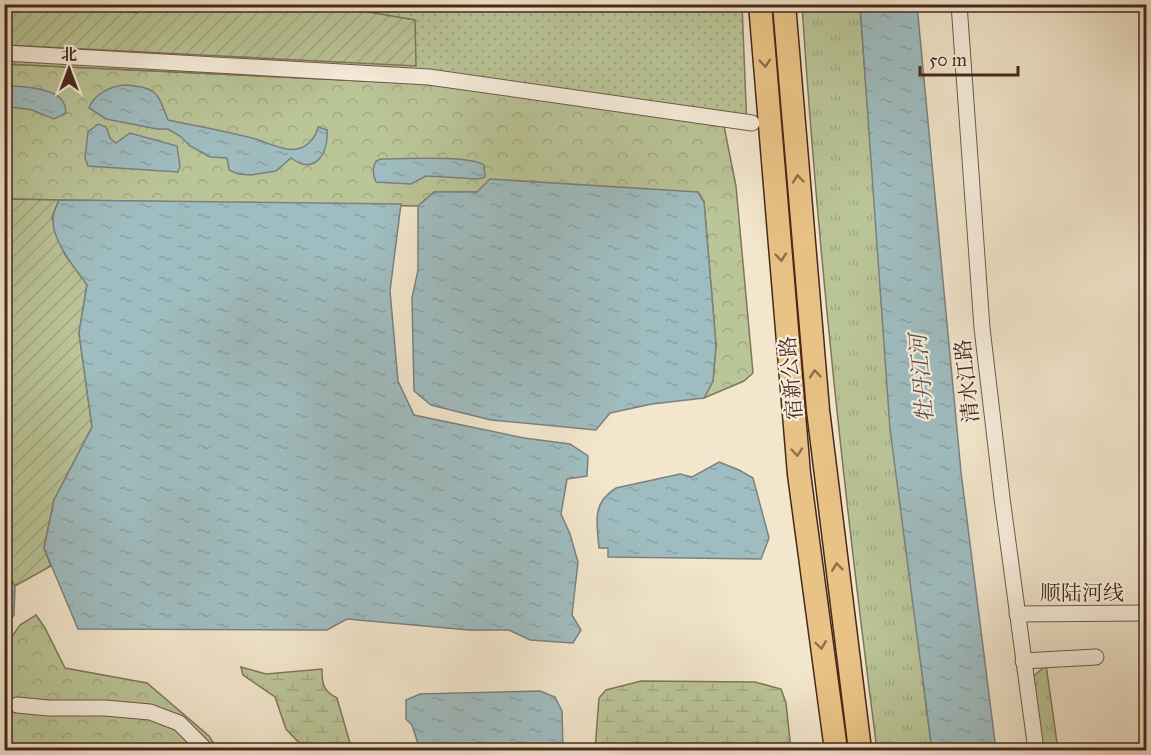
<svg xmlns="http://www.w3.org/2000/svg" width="1151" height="755" font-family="'IM FELL Great Primer','Noto Serif SC',serif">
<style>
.grass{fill:url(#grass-tufts);stroke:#80765a;stroke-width:1.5}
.forest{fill:url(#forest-crowns);stroke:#80765a;stroke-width:1.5}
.wetland{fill:url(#wetland-marsh);stroke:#80765a;stroke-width:1.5}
.park{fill:url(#park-dots);stroke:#80765a;stroke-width:1.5}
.garden{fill:url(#garden-furrows);stroke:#80765a;stroke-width:1.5}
.water{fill:url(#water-ripples);stroke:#7c817f;stroke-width:1.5}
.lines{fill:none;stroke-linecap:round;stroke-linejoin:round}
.minor-casing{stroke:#725849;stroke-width:17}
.highway-casing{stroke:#47281d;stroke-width:25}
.minor{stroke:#f7efde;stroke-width:15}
.highway{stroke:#e9c386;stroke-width:22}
.oneway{stroke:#906e4c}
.labels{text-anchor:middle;stroke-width:4.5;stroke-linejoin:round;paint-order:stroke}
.street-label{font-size:21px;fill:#47281d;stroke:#f7efde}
.water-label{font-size:22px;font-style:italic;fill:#5d4d46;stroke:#f7efde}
</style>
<defs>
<pattern id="grass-tufts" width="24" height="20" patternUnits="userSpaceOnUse" patternTransform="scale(1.5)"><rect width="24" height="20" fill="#bac598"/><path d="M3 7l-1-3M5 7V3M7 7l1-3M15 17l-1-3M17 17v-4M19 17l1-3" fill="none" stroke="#a1a983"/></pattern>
<pattern id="forest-crowns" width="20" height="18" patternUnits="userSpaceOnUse" patternTransform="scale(1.5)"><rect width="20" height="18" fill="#bac598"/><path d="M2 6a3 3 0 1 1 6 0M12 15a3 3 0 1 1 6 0" fill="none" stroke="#a1a983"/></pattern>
<pattern id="wetland-marsh" width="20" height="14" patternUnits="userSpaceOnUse" patternTransform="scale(1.5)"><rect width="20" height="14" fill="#bac598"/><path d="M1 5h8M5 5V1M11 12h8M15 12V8" fill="none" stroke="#a1a983"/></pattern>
<pattern id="park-dots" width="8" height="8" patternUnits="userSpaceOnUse" patternTransform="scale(1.5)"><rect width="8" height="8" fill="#bac598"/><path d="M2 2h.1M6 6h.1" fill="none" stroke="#a1a983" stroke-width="1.8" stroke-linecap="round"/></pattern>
<pattern id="garden-furrows" width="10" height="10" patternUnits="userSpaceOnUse" patternTransform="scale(1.5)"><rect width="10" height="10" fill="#bac598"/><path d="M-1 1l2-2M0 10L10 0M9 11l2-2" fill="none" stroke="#a1a983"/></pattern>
<pattern id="water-ripples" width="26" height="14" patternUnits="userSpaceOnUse" patternTransform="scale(1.5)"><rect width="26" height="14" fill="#9fbdc1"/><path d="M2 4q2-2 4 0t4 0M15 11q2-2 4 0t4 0" fill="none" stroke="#8aa2a5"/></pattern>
</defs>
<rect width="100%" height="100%" fill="#f2e6cc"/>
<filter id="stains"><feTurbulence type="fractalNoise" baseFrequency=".00333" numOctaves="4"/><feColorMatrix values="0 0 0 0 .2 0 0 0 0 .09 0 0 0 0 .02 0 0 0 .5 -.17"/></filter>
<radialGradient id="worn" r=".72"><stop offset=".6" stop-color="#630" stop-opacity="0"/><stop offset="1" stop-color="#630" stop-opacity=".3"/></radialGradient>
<!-- grass -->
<g class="grass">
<path d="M 802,5 L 860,5 C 878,253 899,503 932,750 L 877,750 C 845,503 818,254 802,5 Z"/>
<polygon points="1046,665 1058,750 1043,750 1033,677"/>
</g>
<!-- forest -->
<g class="forest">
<polygon points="5,64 431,84 724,126 736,186 753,373 744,381 704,398 713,381 716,345 704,202 698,192 434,192 418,206 5,199"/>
<polygon points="36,615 45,628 65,668 147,683 209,736 218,750 6,750 5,748 5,646 20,625"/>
</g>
<!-- wetland -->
<g class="wetland">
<path d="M 241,667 L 266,674 L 322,669 C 322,684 323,691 337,698 L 352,750 L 302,750 L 303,747 L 286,729 L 275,697 L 243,675 Z"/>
<polygon points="641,681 755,682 781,689 786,703 791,750 595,750 599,698 606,690"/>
</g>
<!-- park -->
<polygon class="park" points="5,5 742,5 747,129 431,84 5,64"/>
<!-- garden -->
<g class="garden">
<polygon points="141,4 322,4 415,20 416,66 5,45 5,5 93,5 137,13"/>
<polygon points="5,199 59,200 52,217 65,255 87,284 79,333 92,427 54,500 44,548 51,566 15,586 5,572"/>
</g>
<!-- water -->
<g class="water">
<polygon points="860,5 917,5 961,472 996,750 932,750 890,429"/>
<path d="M 125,85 C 157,88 157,91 168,120 C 196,126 224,131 252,138 C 264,141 286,152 297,149 C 308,147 316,137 318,127 L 327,130 C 329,153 315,176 291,158 L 276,171 L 251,175 L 238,174 L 229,170 L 227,158 L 210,157 L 190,146 L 180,136 L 168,129 L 157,129 L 106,119 L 89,108 C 94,94 111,86 125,85 Z"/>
<path d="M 7,86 C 21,86 59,88 64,104 C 66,107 65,110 66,113 L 54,119 L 32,110 L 5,106 L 5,87 Z"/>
<polygon points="98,124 106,127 110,138 116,143 130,133 177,146 180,166 178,172 88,166 85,158 88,132"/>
<path d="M 381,159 C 402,159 469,155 484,165 L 485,177 L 479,179 L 426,176 L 411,184 L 376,182 C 373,176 372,168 376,161 Z"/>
<polygon points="490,179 698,192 704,202 716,345 713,381 704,398 652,404 610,413 596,430 491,420 431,405 414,391 412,298 418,270 418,206 434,192 477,192"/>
<path d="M 59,200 L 401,204 L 390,291 L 398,381 L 414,415 L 524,438 L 570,444 L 588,456 L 587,476 L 567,479 L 561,514 L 570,534 L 578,562 L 572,615 L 581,630 L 573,643 L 530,640 L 509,630 L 469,630 L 347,619 L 327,630 L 78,629 L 44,548 L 54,500 L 92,427 L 79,333 L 87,285 C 75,268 51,240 53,218 C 53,212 57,206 59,200 Z"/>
<path d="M 719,462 L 739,470 L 753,478 L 769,538 L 761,559 L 608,557 L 608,548 L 599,548 C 597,522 591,504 616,488 L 680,474 L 692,477 Z"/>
<polygon points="5,572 15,586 14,615 5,628"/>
<polygon points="540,691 555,697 562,711 563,750 420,750 412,725 406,719 406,700 420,694"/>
</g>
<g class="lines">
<!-- minor casing -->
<g class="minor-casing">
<g id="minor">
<polyline points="959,4 982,328 1002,498 1036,750"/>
<polyline points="4,53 429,77 752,123"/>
<polyline points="1017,614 1146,613"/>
<polyline points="1023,661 1096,657"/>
<polyline points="17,705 48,708 105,708 150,712 179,723 206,750"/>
</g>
</g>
<!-- highway casing -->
<g class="highway-casing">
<g id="highway">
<polyline points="760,4 799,474 836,750"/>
<polyline points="784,4 818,410 860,750"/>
</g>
</g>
<!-- minor -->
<use href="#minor" class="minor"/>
<!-- highway -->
<use href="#highway" class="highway"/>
</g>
<!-- one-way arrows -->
<defs><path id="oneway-chevron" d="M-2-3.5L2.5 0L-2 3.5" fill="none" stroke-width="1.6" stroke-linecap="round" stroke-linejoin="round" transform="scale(1.5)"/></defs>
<g class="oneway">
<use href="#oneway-chevron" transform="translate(765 63) rotate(85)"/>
<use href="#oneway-chevron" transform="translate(798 179) rotate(-95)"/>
<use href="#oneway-chevron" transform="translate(781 257) rotate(85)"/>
<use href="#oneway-chevron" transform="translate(815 374) rotate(-95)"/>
<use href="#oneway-chevron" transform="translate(797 452) rotate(85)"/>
<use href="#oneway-chevron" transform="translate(837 567) rotate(-97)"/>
<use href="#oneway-chevron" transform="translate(821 645) rotate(82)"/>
</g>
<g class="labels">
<!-- street labels -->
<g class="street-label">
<text transform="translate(791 378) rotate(-95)" y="7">宿新公路</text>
<text transform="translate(967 381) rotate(-96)" y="7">清水江路</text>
<text x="1082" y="600">顺陆河线</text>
</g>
<!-- water labels -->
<g class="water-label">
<text transform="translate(921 378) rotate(-95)" y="8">牡丹江河</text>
</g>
</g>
<!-- margin -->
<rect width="1151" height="755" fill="none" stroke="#f2e6cc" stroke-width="24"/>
<rect x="6" y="6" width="1139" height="743" fill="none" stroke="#47281d" stroke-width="3"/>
<rect x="12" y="12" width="1127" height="731" fill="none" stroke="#47281d" stroke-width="1.5"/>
<!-- north arrow -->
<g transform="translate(69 69)" stroke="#f7efde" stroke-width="4.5" paint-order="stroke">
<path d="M0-4.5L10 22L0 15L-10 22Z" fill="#47281d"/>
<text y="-9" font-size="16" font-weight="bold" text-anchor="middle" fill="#47281d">北</text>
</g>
<!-- scale -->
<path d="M920 66v9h98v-9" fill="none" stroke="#47281d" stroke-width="3"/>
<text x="929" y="66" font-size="18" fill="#47281d" stroke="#f7efde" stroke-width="4.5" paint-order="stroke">50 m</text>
<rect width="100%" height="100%" filter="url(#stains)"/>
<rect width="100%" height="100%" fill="url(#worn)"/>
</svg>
